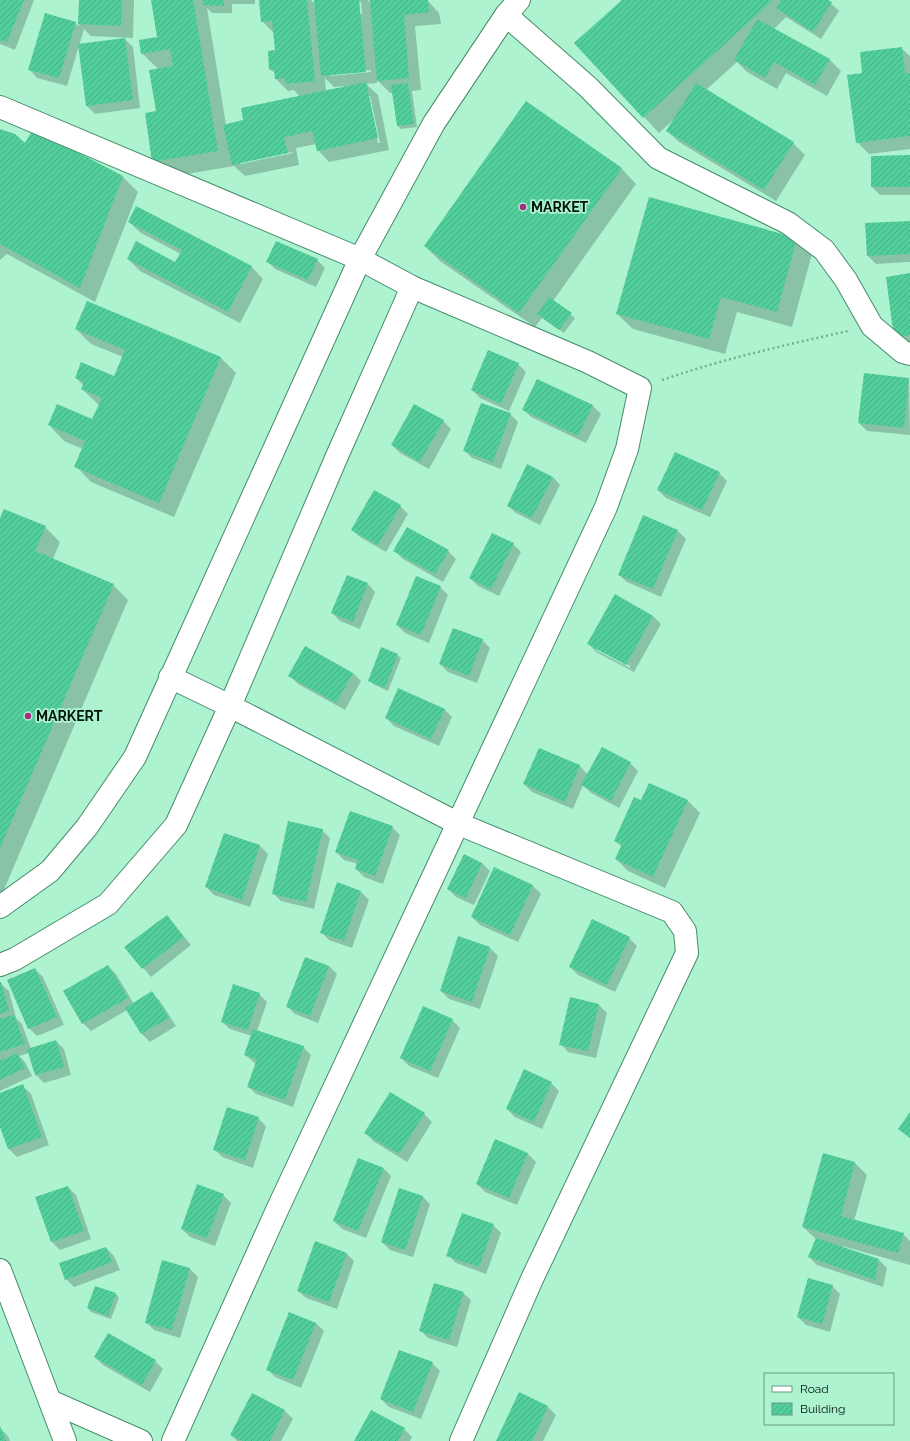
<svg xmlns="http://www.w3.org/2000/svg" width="910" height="1441" font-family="Raleway,sans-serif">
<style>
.shadow{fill:#0003;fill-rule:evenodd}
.building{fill:url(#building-hatch)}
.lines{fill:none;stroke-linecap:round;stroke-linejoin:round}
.street-casing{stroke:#468b6c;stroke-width:24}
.path{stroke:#76ad91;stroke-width:2.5;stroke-dasharray:2 3;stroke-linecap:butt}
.street{stroke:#fff;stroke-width:22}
.poi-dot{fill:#a62d82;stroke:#adf3d0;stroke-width:1.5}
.labels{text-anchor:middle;stroke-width:3.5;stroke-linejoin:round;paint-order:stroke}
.poi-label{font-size:14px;font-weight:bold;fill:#001409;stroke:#adf3d0;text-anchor:start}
</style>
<defs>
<pattern id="building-hatch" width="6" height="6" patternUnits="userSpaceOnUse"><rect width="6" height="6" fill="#52ce9a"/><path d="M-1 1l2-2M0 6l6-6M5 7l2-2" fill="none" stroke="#46b083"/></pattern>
</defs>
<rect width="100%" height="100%" fill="#adf3d0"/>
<!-- shadow -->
<g class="shadow">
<polygon points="0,0 34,0 15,50 0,44"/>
<polygon points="80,0 134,0 133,38 91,36 84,29 67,86 37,78 30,70 75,23 79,26"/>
<path d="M 152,0 L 255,0 L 255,4 L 232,4 L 232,13 L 212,13 L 207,8 L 226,125 L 245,121 L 300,97 L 294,90 L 288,91 L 276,79 L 276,74 L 270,69 L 276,51 L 274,33 L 262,21 L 260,0 L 311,0 L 315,4 L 315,0 L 368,0 L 371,3 L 371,0 L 428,1 L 439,13 L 441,24 L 415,26 L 421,90 L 412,91 L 417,127 L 401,129 L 398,126 L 393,93 L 390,93 L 377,80 L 377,83 L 366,84 L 378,95 L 389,150 L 329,162 L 318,150 L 316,144 L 296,148 L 299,165 L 245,176 L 234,166 L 169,177 L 153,161 L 159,70 L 142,53 L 159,38 ZM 359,2 L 361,2 L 362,14 L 360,14 ZM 371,70 L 371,72 L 331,76 L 331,74 ZM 325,78 L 334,87 L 345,86 L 345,88 L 326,92 ZM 368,96 L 370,96 L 380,143 L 378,143 ZM 292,152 L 293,153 L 240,164 L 240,162 Z"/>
<polygon points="623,0 827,0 839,11 821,39 786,17 774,29 829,59 841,71 827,96 786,73 777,89 747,72 737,62 706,90 793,143 805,155 776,201 679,142 667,131 673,120 659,133 576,43"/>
<polygon points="125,39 133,47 140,108 95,114 87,106"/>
<polygon points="901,48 910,56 910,149 869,154 857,142 864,74"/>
<polygon points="0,130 25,145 123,177 138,192 95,302 7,254 0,260"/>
<polygon points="910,156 910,195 880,195 872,187"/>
<polygon points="621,168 636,184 553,301 575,318 564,333 542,318 535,327 440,261 425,246"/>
<polygon points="137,207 252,267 263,279 240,323 140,271 128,259 176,263 181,254 141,233 129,222"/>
<polygon points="910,222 910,262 876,264 868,256 866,224"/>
<polygon points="797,238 812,254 792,327 737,312 725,354 633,329 617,314"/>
<polygon points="317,260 325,268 316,287 275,269 267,261"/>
<polygon points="910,274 910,349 895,337"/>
<polygon points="88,302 221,358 236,373 174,517 91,482 76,466 83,449 64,441 49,425 93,421 100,406 82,389 84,386 76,378 114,377 123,357 91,344 76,329"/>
<polygon points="518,364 526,372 509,411 480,398 472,390"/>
<polygon points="909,379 910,435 867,431 859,423"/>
<polygon points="537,380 593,406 601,414 586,443 531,417 523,409"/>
<polygon points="415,405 443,421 451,429 429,469 400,453 392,445"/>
<polygon points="510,414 518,422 501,469 472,458 465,451"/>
<polygon points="719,473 727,481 710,517 666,498 658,490"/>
<polygon points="553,477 560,485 540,525 516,513 508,506"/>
<polygon points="400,506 408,514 386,552 360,537 352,530"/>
<polygon points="0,520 45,527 60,542 53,559 113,585 128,600 0,899"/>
<polygon points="678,531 686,539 661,597 627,582 619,575"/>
<polygon points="513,544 521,552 499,596 478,586 470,578"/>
<polygon points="395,551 448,551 456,559 443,582 403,559"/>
<polygon points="368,584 375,592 360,629 340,621 332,613"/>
<polygon points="440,587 448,595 429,643 405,633 397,625"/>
<path d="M 615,595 L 653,616 L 661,624 L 634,672 L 596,652 L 589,644 ZM 596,648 L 630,666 L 630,668 L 596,650 Z"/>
<polygon points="482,640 490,648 477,683 448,672 440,664"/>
<polygon points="397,655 401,658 388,691 373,684 369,680"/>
<polygon points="353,673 361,681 345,710 298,684 290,676"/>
<polygon points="444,709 452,717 439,746 394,726 386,718"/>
<polygon points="602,748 630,763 638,771 619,808 591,793 583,785 573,809 532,792 524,784 580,766 588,775"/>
<polygon points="650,784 688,801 700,813 665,888 628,871 616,859 622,847 615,841 642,801"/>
<polygon points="392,827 400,835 383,884 364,877 356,869 358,864 344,860 336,852"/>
<polygon points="322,830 330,838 314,909 281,901 273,893"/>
<polygon points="225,834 260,846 268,854 250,907 214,895 206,887"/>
<polygon points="482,863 490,871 474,905 456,897 448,889"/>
<polygon points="494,869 533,886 541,894 518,942 480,925 472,917"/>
<polygon points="338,884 361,892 369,900 352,948 329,940 321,932"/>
<polygon points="167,916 191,945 151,977 126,947"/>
<polygon points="629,938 637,946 615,992 578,975 570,967"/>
<polygon points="490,948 498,956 480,1009 449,999 441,991"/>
<polygon points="108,966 116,974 134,1004 152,993 160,1001 176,1026 150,1042 142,1034 127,1010 91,1031 83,1023"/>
<polygon points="329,966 337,974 318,1023 295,1014 288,1007"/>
<polygon points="35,969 43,977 64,1025 37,1036 29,1028"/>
<polygon points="0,983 9,991 16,1018 22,1024 31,1049 56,1041 64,1049 71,1075 44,1083 36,1075 29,1053 19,1056 25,1062 32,1076 0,1091"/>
<polygon points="259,994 267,1002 257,1031 303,1047 311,1055 293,1107 256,1094 248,1086 256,1064 245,1055 252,1036 230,1029 222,1022"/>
<polygon points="571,999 599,1005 607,1013 596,1058 568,1052 561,1044"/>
<polygon points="452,1020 460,1028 438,1078 409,1066 401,1058"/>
<polygon points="551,1083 559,1091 542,1129 515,1117 507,1109"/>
<polygon points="23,1086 31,1094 49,1145 17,1157 9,1149 0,1124 0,1094"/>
<polygon points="424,1114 432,1122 407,1162 373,1141 366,1133"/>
<polygon points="258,1118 266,1126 253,1168 222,1157 214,1149"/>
<polygon points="495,1140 528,1154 536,1162 517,1205 485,1192 477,1184"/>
<polygon points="824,1154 855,1163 867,1175 854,1221 903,1234 910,1241 910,1265 842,1246 842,1248 879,1260 887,1268 883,1287 817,1265 809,1257 816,1239 803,1227"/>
<polygon points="384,1169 391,1176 366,1238 342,1229 334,1221"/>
<polygon points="68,1187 76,1195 91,1239 60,1250 52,1242"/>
<polygon points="223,1195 231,1203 215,1246 190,1237 182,1229"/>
<polygon points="422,1196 430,1204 413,1257 390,1250 382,1242"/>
<polygon points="493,1225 501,1233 486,1274 456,1263 448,1255"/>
<polygon points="106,1248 114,1256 120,1270 74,1287 66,1279"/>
<polygon points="346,1253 354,1261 337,1309 306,1298 298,1291"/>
<polygon points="190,1269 198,1277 180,1338 154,1330 146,1322"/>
<polygon points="832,1286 840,1294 830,1332 806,1325 798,1317"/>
<polygon points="463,1293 471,1300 457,1347 428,1338 420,1330"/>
<polygon points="116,1294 119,1298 111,1319 91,1312 88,1308"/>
<polygon points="316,1323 324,1331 301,1388 275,1377 267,1369"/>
<polygon points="108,1334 155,1361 163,1369 150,1392 103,1365 95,1357"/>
<polygon points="432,1363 440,1371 421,1419 389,1407 381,1399"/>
<polygon points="520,1393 548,1407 556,1415 543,1441 497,1441"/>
<polygon points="253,1394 285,1411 293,1419 281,1441 237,1441 231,1435"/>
<polygon points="0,1428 8,1436 10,1441 0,1441"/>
<polygon points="404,1429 412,1437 410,1441 355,1441"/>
</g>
<!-- building -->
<g class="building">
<polygon points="0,0 24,0 7,42 0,40"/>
<polygon points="79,0 122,0 121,26 78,24"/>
<polygon points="151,0 193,0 218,151 152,162 145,113 156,111 149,70 173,66 170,49 141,54 139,40 157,37"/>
<polygon points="203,0 224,0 224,6 203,5"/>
<polygon points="259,0 307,0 315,81 286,84 285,78 275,79 274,69 269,70 268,51 275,50 272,21 261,22"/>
<polygon points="314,0 359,0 366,72 321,76"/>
<polygon points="370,0 428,0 429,12 404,15 409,78 377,81"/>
<polygon points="622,0 773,0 643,118 574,43"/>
<polygon points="781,0 828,0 832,2 813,32 776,8"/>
<polygon points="45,13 76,22 59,78 28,70"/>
<polygon points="757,19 830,59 815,85 774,62 765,78 734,60"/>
<polygon points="125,38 133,100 86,106 78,44"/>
<polygon points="902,47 905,74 910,73 910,136 856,143 847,75 862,73 860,52"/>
<polygon points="366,82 378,138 317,151 312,131 284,137 288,153 232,165 223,125 243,120 241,108"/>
<polygon points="408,83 414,124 397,126 391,85"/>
<polygon points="696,83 794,142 764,190 666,131"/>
<polygon points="526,101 622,168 519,313 424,246"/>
<polygon points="0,129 15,134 25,143 33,129 123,176 80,288 0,244"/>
<polygon points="910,155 910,187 871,187 871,156"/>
<polygon points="649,197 797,238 777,312 721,297 709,339 616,314"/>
<polygon points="136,206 252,266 228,312 127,259 136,241 175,262 182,250 128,222"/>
<polygon points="910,221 910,254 867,256 865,223"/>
<polygon points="276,241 318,259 308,280 266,262"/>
<polygon points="910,273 910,335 894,338 886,277"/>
<polygon points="549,297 572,313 559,330 537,314"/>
<polygon points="87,301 221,357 159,503 74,467 85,441 48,425 57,404 92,419 102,398 81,389 84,382 75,378 81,362 114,376 125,350 75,329"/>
<polygon points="488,350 519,363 501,404 471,390"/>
<polygon points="864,373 909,378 904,428 858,423"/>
<polygon points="537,379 593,405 578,436 522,410"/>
<polygon points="481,403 511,413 493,462 463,451"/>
<polygon points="414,404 444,420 420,462 391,445"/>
<polygon points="675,452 720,472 702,510 657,490"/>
<polygon points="527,464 553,477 532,518 507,506"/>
<polygon points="374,490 401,505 378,545 351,530"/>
<polygon points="4,509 46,526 35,551 114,584 0,848 0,518"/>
<polygon points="643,515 678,530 653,589 618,575"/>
<polygon points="407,527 449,550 435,574 393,551"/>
<polygon points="492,533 514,543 491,589 469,578"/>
<polygon points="347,575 368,583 353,622 331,613"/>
<polygon points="416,576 441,586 421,635 396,625"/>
<polygon points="615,594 653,616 626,665 587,644"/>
<polygon points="453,628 483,639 469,676 439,664"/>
<polygon points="305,646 353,673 336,703 288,676"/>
<polygon points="381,647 398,654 385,688 368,681"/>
<polygon points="398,688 445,709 431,739 385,718"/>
<polygon points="602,747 631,762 611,801 581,785"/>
<polygon points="539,748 580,765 565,802 523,784"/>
<polygon points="649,783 688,800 653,877 615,859 622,844 614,841 634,797 641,800"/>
<polygon points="350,811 393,826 375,876 355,869 358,860 335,852"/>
<polygon points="288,821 323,829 306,902 272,894"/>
<polygon points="224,833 260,845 242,900 205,887"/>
<polygon points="464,854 482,863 466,898 447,889"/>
<polygon points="494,867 533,885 510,935 471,917"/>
<polygon points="337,882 361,891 344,941 320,933"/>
<polygon points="167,915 184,937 142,969 124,947"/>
<polygon points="592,919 630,937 607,985 569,967"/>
<polygon points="458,936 490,947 472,1002 440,991"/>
<polygon points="305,957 329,966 310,1016 286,1007"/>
<polygon points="108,965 128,998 82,1024 63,991"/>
<polygon points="35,968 57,1017 28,1029 7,980"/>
<polygon points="0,982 1,982 9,1011 0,1014"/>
<polygon points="233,984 260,993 248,1030 221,1022"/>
<polygon points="152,991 169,1018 141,1034 125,1008"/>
<polygon points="570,997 599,1004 588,1051 559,1045"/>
<polygon points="423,1006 453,1019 430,1071 400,1058"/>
<polygon points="14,1015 25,1044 0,1052 0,1019"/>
<polygon points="253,1029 304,1046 285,1100 247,1087 257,1059 244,1055"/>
<polygon points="56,1040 64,1067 35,1075 27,1049"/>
<polygon points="17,1053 25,1068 0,1080 0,1061"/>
<polygon points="524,1069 552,1082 534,1122 506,1109"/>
<polygon points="23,1084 42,1137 8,1149 0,1127 0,1093"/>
<polygon points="390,1092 425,1113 399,1154 364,1133"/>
<polygon points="227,1107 259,1117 245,1160 213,1150"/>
<polygon points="910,1112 910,1138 898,1129"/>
<polygon points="495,1139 528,1153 509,1198 476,1184"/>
<polygon points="823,1153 855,1162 841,1216 904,1233 898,1253 802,1227"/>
<polygon points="358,1158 384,1168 358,1231 333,1221"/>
<polygon points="197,1184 224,1194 207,1238 181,1229"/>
<polygon points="68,1186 84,1231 51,1242 35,1197"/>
<polygon points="399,1188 423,1196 405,1250 381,1242"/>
<polygon points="462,1213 494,1224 479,1267 446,1256"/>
<polygon points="816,1238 879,1259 875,1280 808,1257"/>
<polygon points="315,1241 347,1253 329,1302 297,1291"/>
<polygon points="106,1247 112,1262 65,1280 59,1263"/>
<polygon points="162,1260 190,1268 172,1330 145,1323"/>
<polygon points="808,1278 833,1285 822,1324 797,1317"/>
<polygon points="434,1283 464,1292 449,1340 419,1331"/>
<polygon points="95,1286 116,1293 108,1316 87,1308"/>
<polygon points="289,1312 316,1323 293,1380 266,1370"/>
<polygon points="108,1333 156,1360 142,1385 94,1357"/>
<polygon points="399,1350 433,1362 413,1412 380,1399"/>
<polygon points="519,1392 548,1406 532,1441 496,1441"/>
<polygon points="252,1393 285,1410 270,1441 242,1441 230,1435"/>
<polygon points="371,1410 405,1428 398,1441 354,1441"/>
<polygon points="0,1426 6,1441 0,1441"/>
</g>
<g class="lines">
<!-- street casing -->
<g class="street-casing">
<g id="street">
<polyline points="506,15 588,87 658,158 788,223 824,250 846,280 872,326 903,352 910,354"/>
<polyline points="0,107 360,259 412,287 588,362 640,388 627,449 606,507 278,1208 173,1441"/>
<polyline points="170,677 230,706 459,824 672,912 685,931 687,953 532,1279 461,1441"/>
<polyline points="0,907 50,871 87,827 135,757 360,259 434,123 506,15 519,0"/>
<polyline points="0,965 15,959 108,904 176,825 230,706 337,456 412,287"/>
<polyline points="0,1270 65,1441"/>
<polyline points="50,1401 141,1441"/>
</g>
</g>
<!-- path -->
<path class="path" d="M 662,380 C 723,359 785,345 848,331"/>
<!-- street -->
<use href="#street" class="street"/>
</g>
<!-- markers -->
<g class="poi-dot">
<circle cx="523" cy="207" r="4"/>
<circle cx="28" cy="716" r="4"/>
</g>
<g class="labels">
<!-- poi labels -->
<g class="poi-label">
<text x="531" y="212">MARKET</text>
<text x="36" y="721">MARKERT</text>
</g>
</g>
<!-- legend -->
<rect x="764" y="1373" width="130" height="52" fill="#adf3d0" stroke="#689a80"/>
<rect x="772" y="1386" width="20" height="6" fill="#ffffff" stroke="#689a80"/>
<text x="800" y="1393" font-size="12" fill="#001409">Road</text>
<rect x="772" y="1403" width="20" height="12" fill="url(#building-hatch)" stroke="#689a80"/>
<text x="800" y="1413" font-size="12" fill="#001409">Building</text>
</svg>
